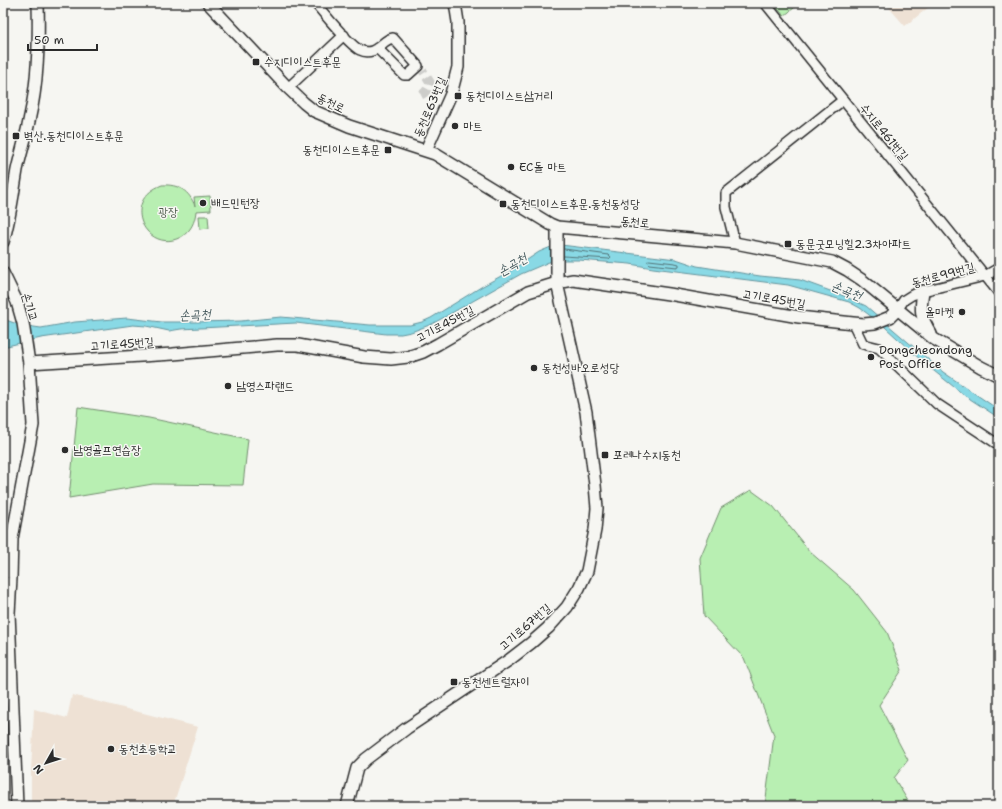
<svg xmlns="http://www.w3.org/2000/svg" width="1002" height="809" font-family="'Shantell Sans','Poor Story',sans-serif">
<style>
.built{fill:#eee1d4}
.green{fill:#b8efb2;stroke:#728d6e}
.water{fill:#89d9e5;stroke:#63939b}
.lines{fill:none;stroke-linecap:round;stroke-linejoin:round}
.shore{stroke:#517175;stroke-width:1}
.minor-tunnel{stroke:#cdcdca;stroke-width:9;stroke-dasharray:9 4.5;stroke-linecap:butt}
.minor-casing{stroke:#2b2b2b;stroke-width:12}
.tertiary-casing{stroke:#2b2b2b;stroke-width:14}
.minor{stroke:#f6f6f2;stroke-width:9}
.tertiary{stroke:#f6f6f2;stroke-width:11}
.poi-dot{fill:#2b2b2b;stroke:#f6f6f2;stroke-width:1.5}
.labels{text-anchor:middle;stroke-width:3;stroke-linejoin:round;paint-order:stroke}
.poi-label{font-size:12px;fill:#2b2b2b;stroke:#f6f6f2;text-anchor:start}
.street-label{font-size:12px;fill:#2b2b2b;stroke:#f6f6f2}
.park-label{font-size:12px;fill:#4e5c4d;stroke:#f6f6f2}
.water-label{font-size:13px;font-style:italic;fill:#42565a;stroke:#f6f6f2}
</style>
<rect width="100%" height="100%" fill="#f6f6f2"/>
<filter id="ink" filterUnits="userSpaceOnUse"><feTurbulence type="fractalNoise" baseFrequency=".025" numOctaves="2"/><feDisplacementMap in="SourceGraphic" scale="8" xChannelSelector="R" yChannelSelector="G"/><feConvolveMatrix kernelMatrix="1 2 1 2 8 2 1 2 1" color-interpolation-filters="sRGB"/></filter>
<g filter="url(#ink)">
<!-- built -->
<g class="built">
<polygon points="885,3 934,3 905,26"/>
<polygon points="72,695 198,727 173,806 31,806 31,772 34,709 67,718"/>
</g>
<!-- green -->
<g class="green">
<polygon points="773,3 800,3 784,16"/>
<path d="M 162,185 C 179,184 189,191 195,206 L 194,197 L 210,196 L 211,210 L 196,211 C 195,222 191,231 181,237 C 148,255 118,202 162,185 Z"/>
<polygon points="199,216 208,216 209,228 200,229"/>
<polygon points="78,407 149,418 248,439 243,485 153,484 69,498"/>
<polygon points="751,490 773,506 810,552 854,590 887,632 902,670 879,705 908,760 894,778 911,806 765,806 774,735 744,658 704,616 700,558 721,508"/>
</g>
<!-- water -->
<polygon class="water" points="561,245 676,259 697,266 760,276 800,280 844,296 866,306 943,372 999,410 999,418 964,395 924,363 885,327 860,308 849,302 788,285 653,268 630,264 579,260 560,260 549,262 521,274 432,324 411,332 401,334 386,334 296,323 181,329 169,331 146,326 133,325 41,338 3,347 3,319 20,325 41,328 75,322 127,318 162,322 194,322 241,321 281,317 370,325 410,325 422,322 431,318 481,287 512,270 539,252 551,247"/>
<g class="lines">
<!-- shore -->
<g class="shore">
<polyline points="564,249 609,255 611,257 609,259 564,256"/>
<polygon points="649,260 675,263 679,264 679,266 677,267 650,264 648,262"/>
</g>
<!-- minor-tunnel -->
<path class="minor-tunnel" d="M 421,95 C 427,92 428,88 430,82 L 423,71"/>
<!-- minor casing -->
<g class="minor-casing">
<g id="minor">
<path d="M 315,3 C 324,13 350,46 360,50 C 364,52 369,52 372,51 C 381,48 384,39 393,38 L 418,66 L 408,75 L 404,75 L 377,48"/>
<polyline points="765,3 999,293"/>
<polyline points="288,88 344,35"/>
<polyline points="735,243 726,207 726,193 843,100"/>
<polyline points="897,310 904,300 912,295 923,291 985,276 999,268"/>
<polyline points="853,323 863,344 879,348 937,404 999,445"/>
<polyline points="3,542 4,540 12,539"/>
</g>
</g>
<!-- tertiary casing -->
<g class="tertiary-casing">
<g id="tertiary">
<polyline points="208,3 288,88 304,103 314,111 349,126 435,154 550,224 557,227 735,243 832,262 847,270 862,280 934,339 981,367 999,376"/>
<polyline points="426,150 451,94 458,67 458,22 455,3"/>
<path d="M 3,242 C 10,219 13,194 17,170 C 21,152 27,134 30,116 C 38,82 39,38 38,3"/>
<polyline points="3,273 17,302 23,323 29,363 33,425 12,539 11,578 9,613 17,806"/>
<path d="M 923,291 C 920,311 920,316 931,334"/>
<polyline points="29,363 173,354 277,345 298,345 364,357 391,359 408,357 423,352 438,344 528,292 557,283 573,280 669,294 799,317 853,323 864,324 875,323 890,317 897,310"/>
<polyline points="347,806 357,768 366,759 407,728 509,660 531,643 548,628 567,607 579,588 587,571 595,530 597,508 595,485 586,412 557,283 557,227"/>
</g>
</g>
<!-- minor -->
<use href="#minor" class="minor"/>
<!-- tertiary -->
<use href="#tertiary" class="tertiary"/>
</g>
</g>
<!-- markers -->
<g class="poi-dot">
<rect x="252" y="58" width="8" height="8" rx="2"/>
<rect x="454" y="92" width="8" height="8" rx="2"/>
<circle cx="455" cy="126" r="4"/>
<rect x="12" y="132" width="8" height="8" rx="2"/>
<rect x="384" y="146" width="8" height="8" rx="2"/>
<circle cx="511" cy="167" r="4"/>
<circle cx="203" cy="203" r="4"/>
<rect x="499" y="200" width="8" height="8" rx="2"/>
<rect x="784" y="240" width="8" height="8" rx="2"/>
<circle cx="962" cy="312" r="4"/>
<circle cx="871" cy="357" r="4"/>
<circle cx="534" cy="368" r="4"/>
<circle cx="228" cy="386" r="4"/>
<circle cx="65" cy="450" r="4"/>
<rect x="601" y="451" width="8" height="8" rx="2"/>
<rect x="450" y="678" width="8" height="8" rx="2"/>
<circle cx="111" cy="749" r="4"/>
</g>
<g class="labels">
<!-- poi labels -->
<g class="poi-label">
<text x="264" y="66">수지디이스트후문</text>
<text x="466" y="100">동천디이스트삼거리</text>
<text x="463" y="130">마트</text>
<text x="24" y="140">벽산.동천디이스트후문</text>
<text x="380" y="154" text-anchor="end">동천디이스트후문</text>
<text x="519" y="171">EC돌 마트</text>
<text x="211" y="207">배드민턴장</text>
<text x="511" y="208">동천디이스트후문.동천동성당</text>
<text x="796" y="248">동문굿모닝힐2.3차아파트</text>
<text x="954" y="316" text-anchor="end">올마켓</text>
<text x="879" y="354">Dongcheondong<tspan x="879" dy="14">Post Office</tspan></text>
<text x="542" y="372">동천성바오로성당</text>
<text x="236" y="390">남영스파랜드</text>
<text x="73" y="454">남영골프연습장</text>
<text x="613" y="459">포레나수지동천</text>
<text x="462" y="686">동천센트럴자이</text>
<text x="119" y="753">동천초등학교</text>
</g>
<!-- street labels -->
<g class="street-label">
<text transform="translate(331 103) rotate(26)" y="4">동천로</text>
<text transform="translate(430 107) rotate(-67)" y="4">동천로63번길</text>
<text transform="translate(884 132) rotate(51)" y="4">수지로461번길</text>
<text transform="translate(635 222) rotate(5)" y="4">동천로</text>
<text transform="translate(943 275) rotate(-15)" y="4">동천로99번길</text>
<text transform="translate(774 299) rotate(10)" y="4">고기로45번길</text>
<text transform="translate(30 307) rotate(73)" y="4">손기교</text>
<text transform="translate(445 324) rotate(-28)" y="4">고기로45번길</text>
<text transform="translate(122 344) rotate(-4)" y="4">고기로45번길</text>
<text transform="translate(525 627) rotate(-41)" y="4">고기로67번길</text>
</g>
<!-- park labels -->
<g class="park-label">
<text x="168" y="216">광장</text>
</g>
<!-- water labels -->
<g class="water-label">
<text transform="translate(512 264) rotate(-30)" y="5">손곡천</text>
<text transform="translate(847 290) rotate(22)" y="5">손곡천</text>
<text transform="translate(195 314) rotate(-3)" y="5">손곡천</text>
</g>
</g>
<!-- margin -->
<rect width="1002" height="809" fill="none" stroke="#f6f6f2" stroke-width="16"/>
<rect x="8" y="8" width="986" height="793" fill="none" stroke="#2b2b2b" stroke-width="1.5" filter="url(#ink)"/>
<!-- north arrow -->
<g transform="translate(46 763) rotate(231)" stroke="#f6f6f2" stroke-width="3" paint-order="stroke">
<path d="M0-3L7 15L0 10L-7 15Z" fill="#2b2b2b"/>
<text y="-6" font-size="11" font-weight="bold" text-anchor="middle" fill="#2b2b2b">N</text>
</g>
<!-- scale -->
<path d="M28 44v6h69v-6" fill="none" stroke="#2b2b2b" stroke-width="2"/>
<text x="34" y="44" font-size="12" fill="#2b2b2b" stroke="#f6f6f2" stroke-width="3" paint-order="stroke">50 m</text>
</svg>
